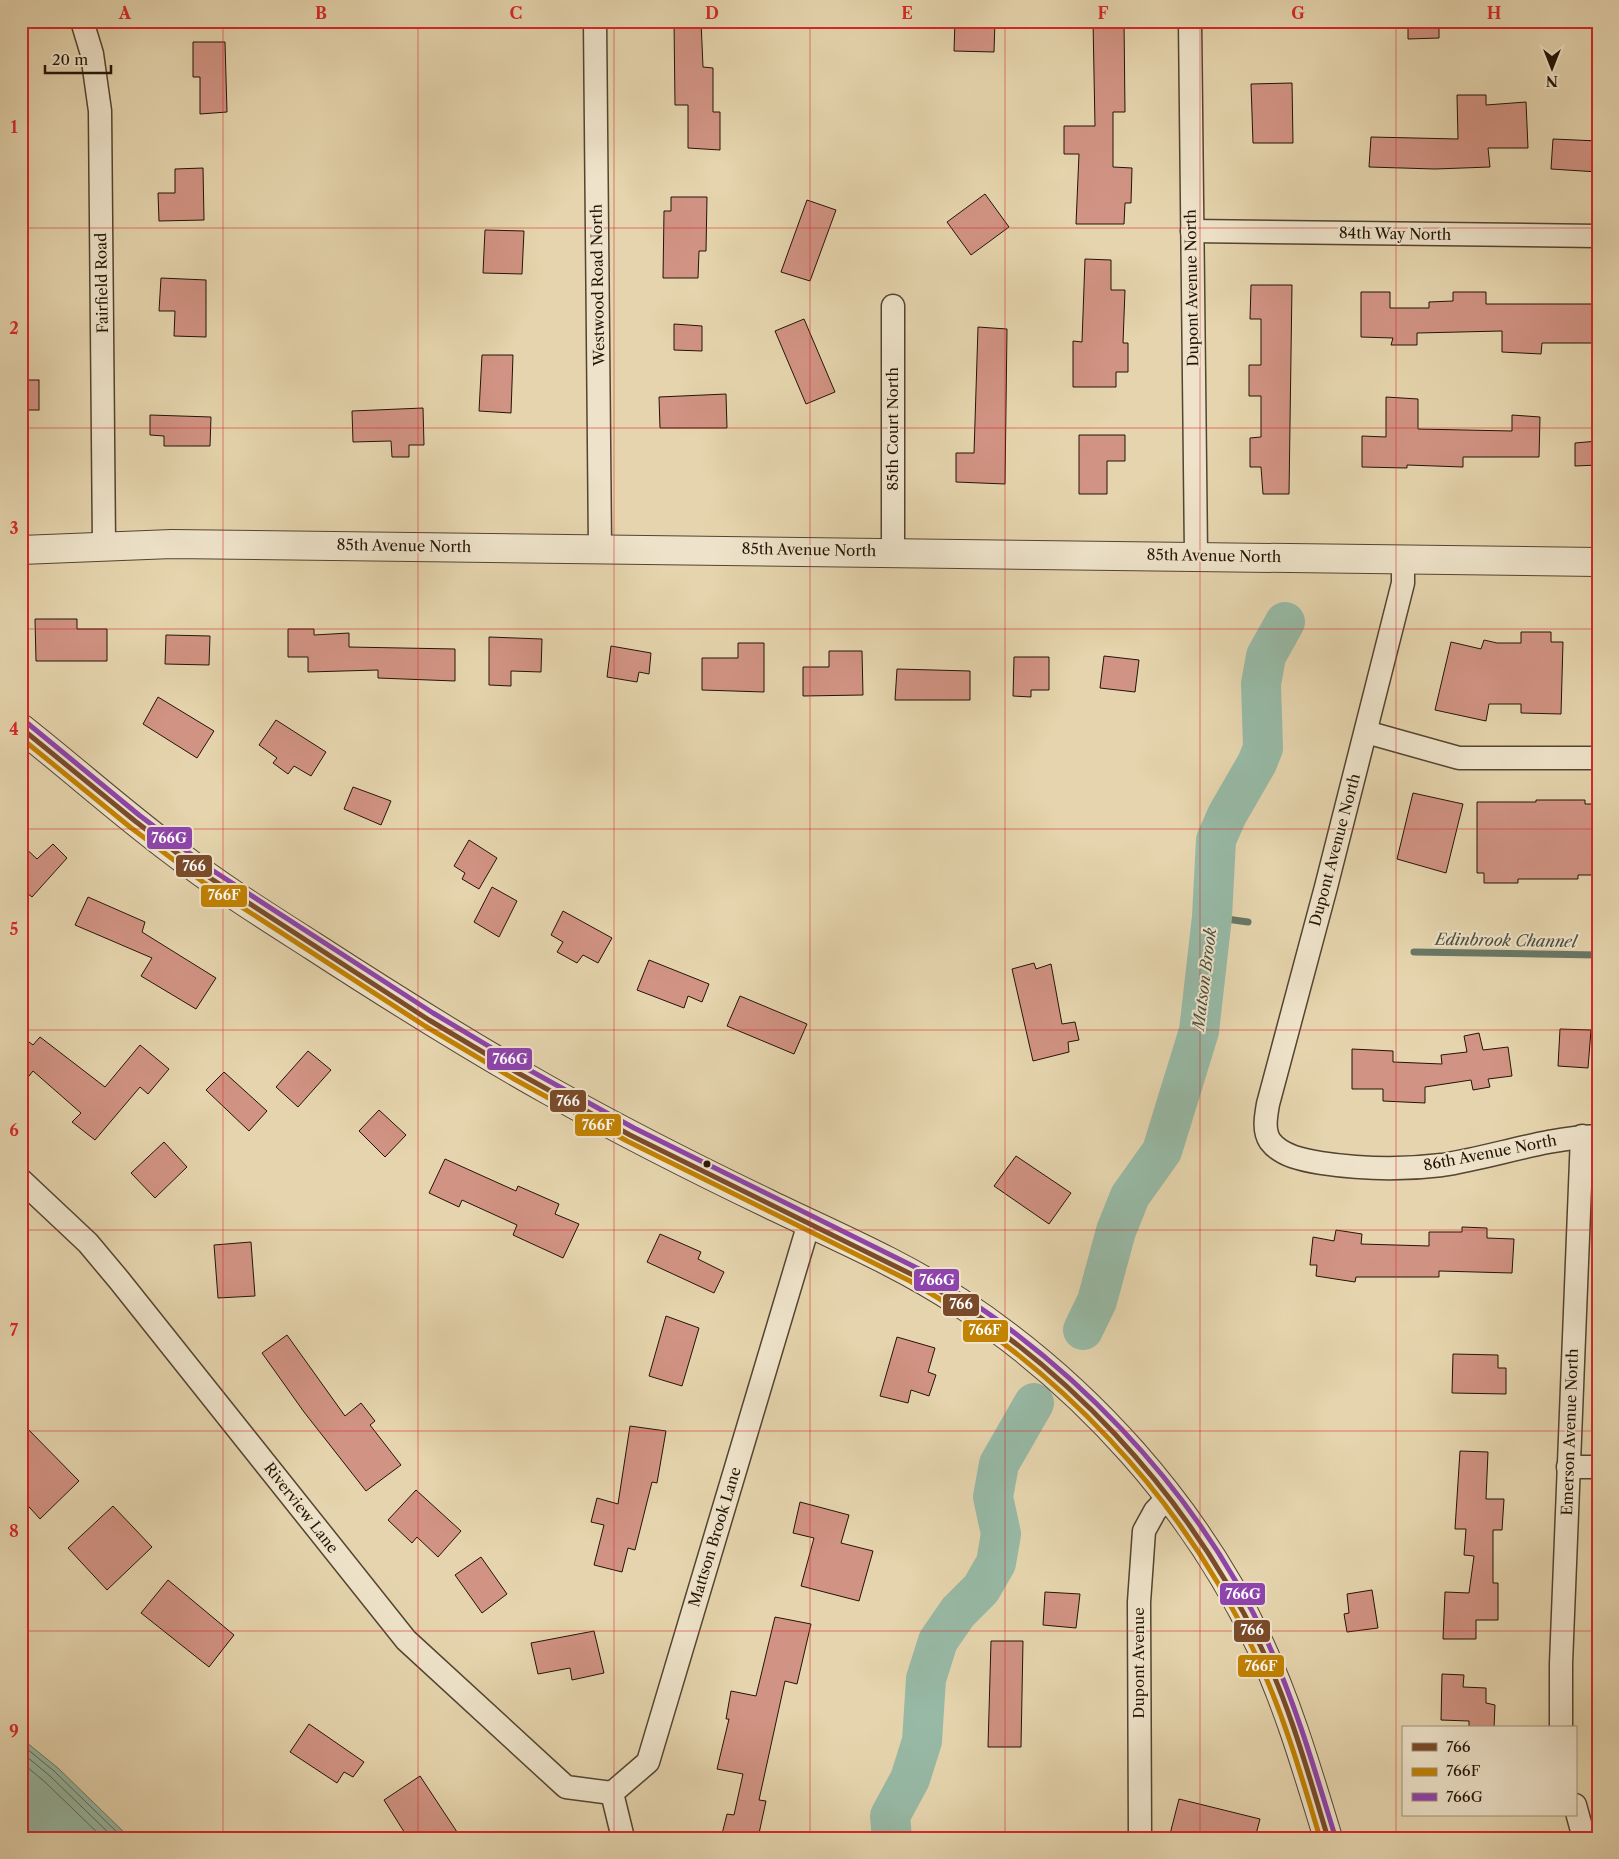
<svg xmlns="http://www.w3.org/2000/svg" width="1619" height="1859" font-family="'Libre Caslon Text',serif">
<style>
.water{fill:#97b9a5;stroke:#697765}
.lines{fill:none;stroke-linecap:round;stroke-linejoin:round}
.shore{stroke:#5e6656;stroke-width:1}
.stream{stroke:#697765;stroke-width:7}
.river{stroke:#97b9a5;stroke-width:40}
.building{fill:#d19383;stroke:#241406}
.minor-casing{stroke:#544430;stroke-width:25}
.tertiary-casing{stroke:#544430;stroke-width:30}
.minor{stroke:#eee3ca;stroke-width:22}
.tertiary{stroke:#eee3ca;stroke-width:28}
.bus-1-casing{stroke:#eee3ca;stroke-width:9}
.bus-2-casing{stroke:#eee3ca;stroke-width:9}
.bus-3-casing{stroke:#eee3ca;stroke-width:9}
.bus-1{stroke:#7a4b2a;stroke-width:5}
.bus-2{stroke:#c28202;stroke-width:5}
.bus-3{stroke:#8e44ad;stroke-width:5}
.grid{fill:none;stroke:#d62828;stroke-width:1;stroke-opacity:0.55}
.bus-dot{fill:#241406;stroke:#eee3ca;stroke-width:2}
.labels{text-anchor:middle;stroke-width:4;stroke-linejoin:round;paint-order:stroke}
.street-label{font-size:15px;fill:#241406;stroke:#eee3ca}
.water-label{font-size:16px;font-style:italic;fill:#4c4e3e;stroke:#eee3ca}
.line-badge{stroke:#eee3ca;stroke-width:2}
.badge-label{font-size:14px;text-anchor:middle;font-weight:bold;fill:#fff}
.neatline{fill:none;stroke:#d62828;stroke-width:2}
.grid-label{font-size:16px;text-anchor:middle;font-weight:bold;fill:#d62828}
</style>
<rect width="100%" height="100%" fill="#e5d4ad"/>
<filter id="stains"><feTurbulence type="fractalNoise" baseFrequency=".004" numOctaves="4"/><feColorMatrix values="0 0 0 0 .2 0 0 0 0 .09 0 0 0 0 .02 0 0 0 .5 -.17"/></filter>
<radialGradient id="worn" r=".72"><stop offset=".6" stop-color="#630" stop-opacity="0"/><stop offset="1" stop-color="#630" stop-opacity=".3"/></radialGradient>
<!-- water -->
<polygon class="water" points="21,1738 58,1768 130,1838 21,1838"/>
<g class="lines">
<!-- shore -->
<g class="shore">
<polyline points="21,1744 54,1771 123,1838"/>
<polyline points="21,1752 50,1776 114,1838"/>
<polyline points="21,1762 45,1782 103,1838"/>
</g>
<!-- stream -->
<g class="stream">
<polyline points="1212,917 1248,922"/>
<polyline points="1414,952 1598,955"/>
</g>
<!-- river -->
<g class="river">
<polyline points="1083,1330 1097,1301 1116,1231 1130,1196 1162,1151 1199,1031 1212,917 1216,840 1227,815 1257,763 1263,748 1261,684 1266,656 1285,622"/>
<polyline points="892,1838 890,1816 910,1779 922,1741 926,1679 938,1641 958,1612 981,1589 996,1563 1001,1534 993,1497 999,1464 1034,1403"/>
</g>
</g>
<!-- building -->
<g class="building">
<polygon points="674,21 701,21 703,67 713,68 713,112 720,112 720,150 688,148 688,105 675,105"/>
<polygon points="955,21 995,21 994,52 954,51"/>
<polygon points="1093,21 1124,21 1125,112 1113,112 1113,167 1132,168 1131,203 1125,203 1124,224 1076,224 1079,154 1064,154 1064,126 1095,126"/>
<polygon points="1408,21 1439,21 1439,38 1408,39"/>
<polygon points="193,42 225,42 227,112 200,114 200,77 193,77"/>
<polygon points="1292,83 1293,143 1253,143 1251,84"/>
<polygon points="1457,95 1486,95 1486,105 1526,102 1528,148 1488,148 1490,167 1435,169 1369,167 1371,137 1458,139"/>
<polygon points="1553,139 1598,141 1598,172 1551,169"/>
<polygon points="203,168 204,220 159,221 158,193 175,193 175,169"/>
<polygon points="985,194 1009,227 971,255 947,222"/>
<polygon points="671,197 707,197 706,251 699,251 698,278 663,278 664,211 671,211"/>
<polygon points="807,200 836,210 810,281 781,272"/>
<polygon points="485,230 524,231 522,274 483,273"/>
<polygon points="1085,259 1111,260 1111,290 1125,290 1123,343 1128,343 1128,372 1116,372 1116,387 1073,387 1073,341 1082,342"/>
<polygon points="161,278 206,280 206,337 174,336 175,311 159,311"/>
<polygon points="1251,285 1292,285 1289,494 1263,494 1261,467 1250,467 1250,438 1261,437 1261,396 1249,396 1249,365 1261,365 1261,319 1250,319"/>
<polygon points="1361,292 1390,292 1390,308 1429,308 1429,302 1453,301 1453,292 1486,292 1486,304 1598,304 1598,343 1542,343 1541,354 1502,352 1502,331 1417,333 1417,345 1391,345 1393,338 1361,337"/>
<polygon points="804,319 835,392 806,404 775,331"/>
<polygon points="674,324 702,326 702,351 674,350"/>
<polygon points="978,327 1007,329 1005,484 956,482 956,453 974,453"/>
<polygon points="482,355 513,355 511,413 479,411"/>
<rect x="21" y="380" width="18" height="30"/>
<polygon points="726,394 727,428 660,428 659,397"/>
<polygon points="1386,397 1418,399 1418,429 1512,431 1512,415 1540,417 1539,457 1463,457 1463,467 1407,465 1407,468 1362,467 1362,436 1386,437"/>
<polygon points="423,408 424,445 409,445 409,457 392,457 391,441 353,442 352,411"/>
<polygon points="150,415 211,417 210,446 164,446 164,436 150,435"/>
<polygon points="1079,435 1125,435 1125,461 1107,461 1107,494 1079,494"/>
<polygon points="1598,441 1598,465 1575,466 1575,443"/>
<polygon points="35,619 77,619 77,629 107,629 107,661 36,661"/>
<polygon points="288,629 314,629 314,635 349,633 349,647 455,649 455,681 378,678 378,670 308,672 308,657 288,657"/>
<polygon points="1521,632 1551,632 1551,642 1563,642 1561,714 1521,713 1521,704 1489,704 1486,721 1435,710 1451,642 1481,649 1484,640 1497,643 1521,643"/>
<polygon points="166,635 210,636 209,665 165,664"/>
<polygon points="489,637 542,639 541,672 511,671 511,686 489,685"/>
<polygon points="738,643 764,643 764,692 702,690 702,658 738,658"/>
<polygon points="611,646 651,653 649,674 639,672 637,682 607,677"/>
<polygon points="829,651 862,651 863,695 803,696 803,667 829,667"/>
<polygon points="1104,656 1139,660 1135,692 1100,688"/>
<polygon points="1014,657 1049,657 1049,690 1031,690 1031,697 1013,696"/>
<polygon points="897,669 970,671 970,700 895,700"/>
<polygon points="158,697 214,731 197,758 143,724"/>
<polygon points="276,720 326,752 311,776 294,766 288,774 273,763 277,758 259,745"/>
<polygon points="353,787 391,801 381,825 344,809"/>
<polygon points="1413,793 1463,804 1446,873 1397,859"/>
<polygon points="1536,800 1585,800 1585,804 1598,804 1598,875 1578,875 1578,879 1518,879 1518,883 1484,883 1484,873 1477,873 1477,802 1536,802"/>
<polygon points="469,840 497,858 479,889 462,879 465,873 454,866"/>
<polygon points="21,844 37,859 53,844 67,858 32,897 21,888"/>
<polygon points="492,887 517,901 499,937 474,922"/>
<polygon points="88,897 145,922 142,932 216,978 196,1009 141,976 152,958 75,925"/>
<polygon points="563,911 612,938 598,963 583,955 577,963 557,952 563,942 551,935"/>
<polygon points="649,960 709,984 702,1002 688,996 684,1008 637,990"/>
<polygon points="1034,963 1036,969 1051,964 1062,1024 1075,1022 1079,1040 1068,1042 1069,1052 1033,1061 1012,969"/>
<polygon points="740,996 807,1024 794,1054 727,1026"/>
<polygon points="1560,1029 1591,1030 1588,1068 1558,1066"/>
<polygon points="1479,1033 1483,1050 1508,1047 1512,1076 1488,1079 1490,1087 1473,1090 1471,1080 1425,1087 1425,1103 1383,1101 1383,1089 1352,1089 1352,1049 1393,1051 1393,1062 1442,1064 1441,1055 1467,1052 1464,1036"/>
<polygon points="21,1036 33,1045 40,1037 105,1087 140,1045 169,1069 148,1094 140,1087 95,1140 72,1122 81,1113 33,1071 21,1086"/>
<polygon points="308,1051 331,1070 298,1107 276,1087"/>
<polygon points="224,1072 267,1111 249,1131 206,1090"/>
<polygon points="379,1110 406,1135 385,1157 359,1131"/>
<polygon points="164,1142 187,1167 155,1198 131,1173"/>
<polygon points="1016,1156 1071,1193 1049,1224 994,1186"/>
<polygon points="445,1159 516,1191 518,1186 559,1204 555,1214 579,1224 563,1258 513,1235 517,1225 462,1200 459,1207 429,1193"/>
<polygon points="1462,1227 1487,1228 1487,1238 1514,1239 1512,1273 1439,1271 1439,1277 1356,1277 1355,1282 1316,1276 1317,1265 1310,1265 1313,1237 1334,1241 1336,1230 1362,1234 1361,1244 1429,1246 1429,1232 1462,1232"/>
<polygon points="660,1234 701,1252 698,1259 724,1272 714,1293 647,1262"/>
<polygon points="251,1242 255,1296 218,1298 214,1245"/>
<polygon points="666,1316 699,1328 682,1386 649,1376"/>
<polygon points="287,1335 345,1416 361,1403 375,1421 370,1425 401,1465 366,1491 304,1412 262,1353"/>
<polygon points="897,1337 935,1348 928,1372 936,1375 929,1396 911,1390 908,1403 880,1396"/>
<polygon points="1453,1354 1498,1355 1498,1368 1506,1368 1506,1394 1452,1393"/>
<polygon points="21,1422 79,1481 40,1519 21,1498"/>
<polygon points="630,1426 666,1431 657,1483 652,1482 635,1550 628,1548 622,1572 594,1565 604,1525 591,1522 597,1498 618,1504"/>
<polygon points="1460,1451 1488,1452 1486,1499 1504,1499 1502,1530 1493,1530 1493,1583 1498,1583 1498,1620 1476,1620 1476,1639 1443,1639 1445,1592 1469,1593 1474,1556 1464,1555 1466,1529 1455,1529"/>
<polygon points="416,1490 461,1531 438,1557 417,1537 412,1543 388,1520"/>
<polygon points="800,1502 849,1515 841,1543 873,1551 859,1601 801,1586 814,1538 793,1533"/>
<polygon points="113,1506 152,1547 107,1590 68,1548"/>
<polygon points="481,1557 507,1594 482,1613 455,1575"/>
<polygon points="168,1580 234,1635 209,1667 141,1613"/>
<polygon points="1372,1590 1378,1628 1347,1632 1344,1614 1349,1613 1347,1594"/>
<polygon points="1045,1592 1080,1594 1076,1628 1043,1625"/>
<polygon points="775,1617 811,1624 797,1684 785,1681 759,1800 766,1801 758,1838 721,1838 727,1814 734,1815 743,1774 717,1769 729,1719 726,1719 731,1691 756,1696"/>
<polygon points="594,1631 604,1673 572,1680 570,1668 538,1674 531,1643"/>
<polygon points="991,1641 1023,1641 1021,1747 988,1747"/>
<polygon points="1442,1674 1464,1675 1463,1687 1486,1688 1486,1703 1495,1705 1494,1728 1469,1728 1469,1721 1441,1720"/>
<polygon points="309,1724 364,1762 353,1777 344,1772 337,1783 290,1752"/>
<polygon points="420,1776 461,1838 408,1838 384,1800"/>
<polygon points="1179,1799 1260,1819 1255,1838 1169,1838"/>
</g>
<g class="lines">
<!-- minor casing -->
<g class="minor-casing">
<g id="minor">
<polyline points="82,21 92,54 100,111 104,546"/>
<polyline points="595,21 600,548"/>
<polyline points="1190,21 1196,555"/>
<polyline points="1192,231 1598,236"/>
<polyline points="893,306 893,551"/>
<path d="M 1403,560 L 1403,583 L 1326,887 L 1268,1104 C 1266,1116 1263,1130 1270,1141 C 1281,1156 1303,1160 1321,1163 C 1361,1169 1402,1170 1442,1165 C 1494,1157 1544,1138 1598,1136"/>
<polyline points="1366,732 1459,758 1598,758"/>
<polyline points="21,1180 88,1243 119,1280 406,1640 566,1787 612,1793"/>
<polyline points="1568,1467 1598,1467"/>
<polyline points="1561,1728 1561,1664 1582,1136"/>
<polyline points="1575,1805 1584,1838"/>
<polyline points="623,1838 612,1793 648,1762 809,1223"/>
<polyline points="1140,1838 1139,1602 1144,1531 1155,1511 1169,1496"/>
</g>
</g>
<!-- tertiary casing -->
<g class="tertiary-casing">
<g id="tertiary">
<polyline points="21,550 172,544 1598,562"/>
<path d="M 21,728 C 73,769 121,812 173,851 C 218,886 266,916 313,946 C 390,996 468,1045 548,1090 C 621,1131 694,1168 769,1204 C 833,1235 900,1263 959,1302 C 1087,1386 1195,1507 1260,1645 C 1289,1707 1308,1773 1328,1838"/>
</g>
</g>
<!-- minor -->
<use href="#minor" class="minor"/>
<!-- tertiary -->
<use href="#tertiary" class="tertiary"/>
<!-- bus-1 casing -->
<g class="bus-1-casing">
<path id="bus-1" d="M 21,728 L 135,821 L 207,876 L 429,1020 L 518,1073 L 630,1135 L 913,1275 C 1063,1360 1185,1490 1260,1645 C 1290,1706 1308,1773 1328,1838"/>
</g>
<!-- bus-2 casing -->
<g class="bus-2-casing">
<path id="bus-2" d="M 21,738 L 130,827 L 203,882 L 425,1026 L 514,1079 L 627,1141 L 910,1281 C 1057,1366 1180,1495 1253,1649 C 1282,1709 1301,1774 1320,1838"/>
</g>
<!-- bus-3 casing -->
<g class="bus-3-casing">
<path id="bus-3" d="M 26,722 L 139,815 L 212,870 L 433,1013 L 522,1066 L 634,1128 L 917,1268 C 1067,1354 1195,1486 1268,1643 C 1296,1705 1315,1771 1335,1836"/>
</g>
<!-- bus-1 -->
<use href="#bus-1" class="bus-1"/>
<!-- bus-2 -->
<use href="#bus-2" class="bus-2"/>
<!-- bus-3 -->
<use href="#bus-3" class="bus-3"/>
</g>
<!-- grid -->
<path class="grid" d="M 223,21 L 223,1838M 418,21 L 418,1838M 614,21 L 614,1838M 810,21 L 810,1838M 1005,21 L 1005,1838M 1200,21 L 1200,1838M 1396,21 L 1396,1838M 21,228 L 1598,228M 21,428 L 1598,428M 21,629 L 1598,629M 21,829 L 1598,829M 21,1030 L 1598,1030M 21,1230 L 1598,1230M 21,1431 L 1598,1431M 21,1631 L 1598,1631"/>
<!-- markers -->
<circle class="bus-dot" cx="707" cy="1164" r="4.5"/>
<g class="labels">
<!-- street labels -->
<g class="street-label">
<text transform="translate(1395 234) rotate(1)" y="5">84th Way North</text>
<text transform="translate(102 283) rotate(-91)" y="5">Fairfield Road</text>
<text transform="translate(598 285) rotate(-91)" y="5">Westwood Road North</text>
<text transform="translate(1192 288) rotate(-91)" y="5">Dupont Avenue North</text>
<text transform="translate(893 429) rotate(-90)" y="5">85th Court North</text>
<text transform="translate(404 546) rotate(1)" y="5">85th Avenue North</text>
<text transform="translate(809 550) rotate(1)" y="5">85th Avenue North</text>
<text transform="translate(1214 556) rotate(1)" y="5">85th Avenue North</text>
<text transform="translate(1335 850) rotate(-75)" y="5">Dupont Avenue North</text>
<text transform="translate(1490 1153) rotate(-11)" y="5">86th Avenue North</text>
<text transform="translate(1570 1432) rotate(-88)" y="5">Emerson Avenue North</text>
<text transform="translate(301 1508) rotate(52)" y="5">Riverview Lane</text>
<text transform="translate(715 1537) rotate(-73)" y="5">Mattson Brook Lane</text>
<text transform="translate(1139 1663) rotate(-90)" y="5">Dupont Avenue</text>
</g>
<!-- water labels -->
<g class="water-label">
<text transform="translate(1506 940) rotate(1)" y="6">Edinbrook Channel</text>
<text transform="translate(1204 979) rotate(-83)" y="6">Matson Brook</text>
</g>
</g>
<g class="line-badge">
<rect x="146" y="826" width="47" height="24" rx="5" fill="#8e44ad"/>
<rect x="175" y="854" width="38" height="24" rx="5" fill="#7a4b2a"/>
<rect x="200" y="884" width="48" height="24" rx="5" fill="#c28202"/>
<rect x="486" y="1047" width="47" height="24" rx="5" fill="#8e44ad"/>
<rect x="549" y="1089" width="38" height="24" rx="5" fill="#7a4b2a"/>
<rect x="574" y="1113" width="48" height="24" rx="5" fill="#c28202"/>
<rect x="913" y="1268" width="47" height="24" rx="5" fill="#8e44ad"/>
<rect x="942" y="1293" width="38" height="24" rx="5" fill="#7a4b2a"/>
<rect x="962" y="1319" width="47" height="24" rx="5" fill="#c28202"/>
<rect x="1219" y="1582" width="47" height="24" rx="5" fill="#8e44ad"/>
<rect x="1233" y="1619" width="38" height="24" rx="5" fill="#7a4b2a"/>
<rect x="1237" y="1654" width="48" height="24" rx="5" fill="#c28202"/>
</g>
<g class="badge-label">
<text x="169" y="843">766G</text>
<text x="194" y="871">766</text>
<text x="224" y="900">766F</text>
<text x="510" y="1064">766G</text>
<text x="568" y="1106">766</text>
<text x="598" y="1130">766F</text>
<text x="937" y="1285">766G</text>
<text x="961" y="1309">766</text>
<text x="985" y="1335">766F</text>
<text x="1243" y="1599">766G</text>
<text x="1252" y="1635">766</text>
<text x="1261" y="1671">766F</text>
</g>
<!-- margin -->
<rect width="1619" height="1859" fill="none" stroke="#e5d4ad" stroke-width="55"/>
<!-- legend -->
<rect x="1402" y="1726" width="175" height="90" fill="#eee3ca" stroke="#9d907c"/>
<rect x="1412" y="1743" width="25" height="8" fill="#7a4b2a" stroke="#9d907c"/>
<text x="1446" y="1752" font-size="15" fill="#241406">766</text>
<rect x="1412" y="1768" width="25" height="8" fill="#c28202" stroke="#9d907c"/>
<text x="1446" y="1776" font-size="15" fill="#241406">766F</text>
<rect x="1412" y="1793" width="25" height="8" fill="#8e44ad" stroke="#9d907c"/>
<text x="1446" y="1802" font-size="15" fill="#241406">766G</text>
<!-- north arrow -->
<g transform="translate(1552 68) rotate(180)" stroke="#eee3ca" stroke-width="4" paint-order="stroke">
<path d="M0-4L9 19L0 12L-9 19Z" fill="#241406"/>
<text y="-8" font-size="14" font-weight="bold" text-anchor="middle" fill="#241406">N</text>
</g>
<!-- scale -->
<path d="M45 65v8h66v-8" fill="none" stroke="#241406" stroke-width="2.5"/>
<text x="52" y="65" font-size="15" fill="#241406" stroke="#eee3ca" stroke-width="4" paint-order="stroke">20 m</text>
<rect x="28" y="28" width="1564" height="1804" class="neatline"/>
<g class="grid-label">
<text x="125" y="19">A</text>
<text x="321" y="19">B</text>
<text x="516" y="19">C</text>
<text x="712" y="19">D</text>
<text x="907" y="19">E</text>
<text x="1103" y="19">F</text>
<text x="1298" y="19">G</text>
<text x="1494" y="19">H</text>
<text x="14" y="133">1</text>
<text x="14" y="334">2</text>
<text x="14" y="534">3</text>
<text x="14" y="735">4</text>
<text x="14" y="935">5</text>
<text x="14" y="1136">6</text>
<text x="14" y="1336">7</text>
<text x="14" y="1537">8</text>
<text x="14" y="1737">9</text>
</g>
<rect width="100%" height="100%" filter="url(#stains)"/>
<rect width="100%" height="100%" fill="url(#worn)"/>
</svg>
